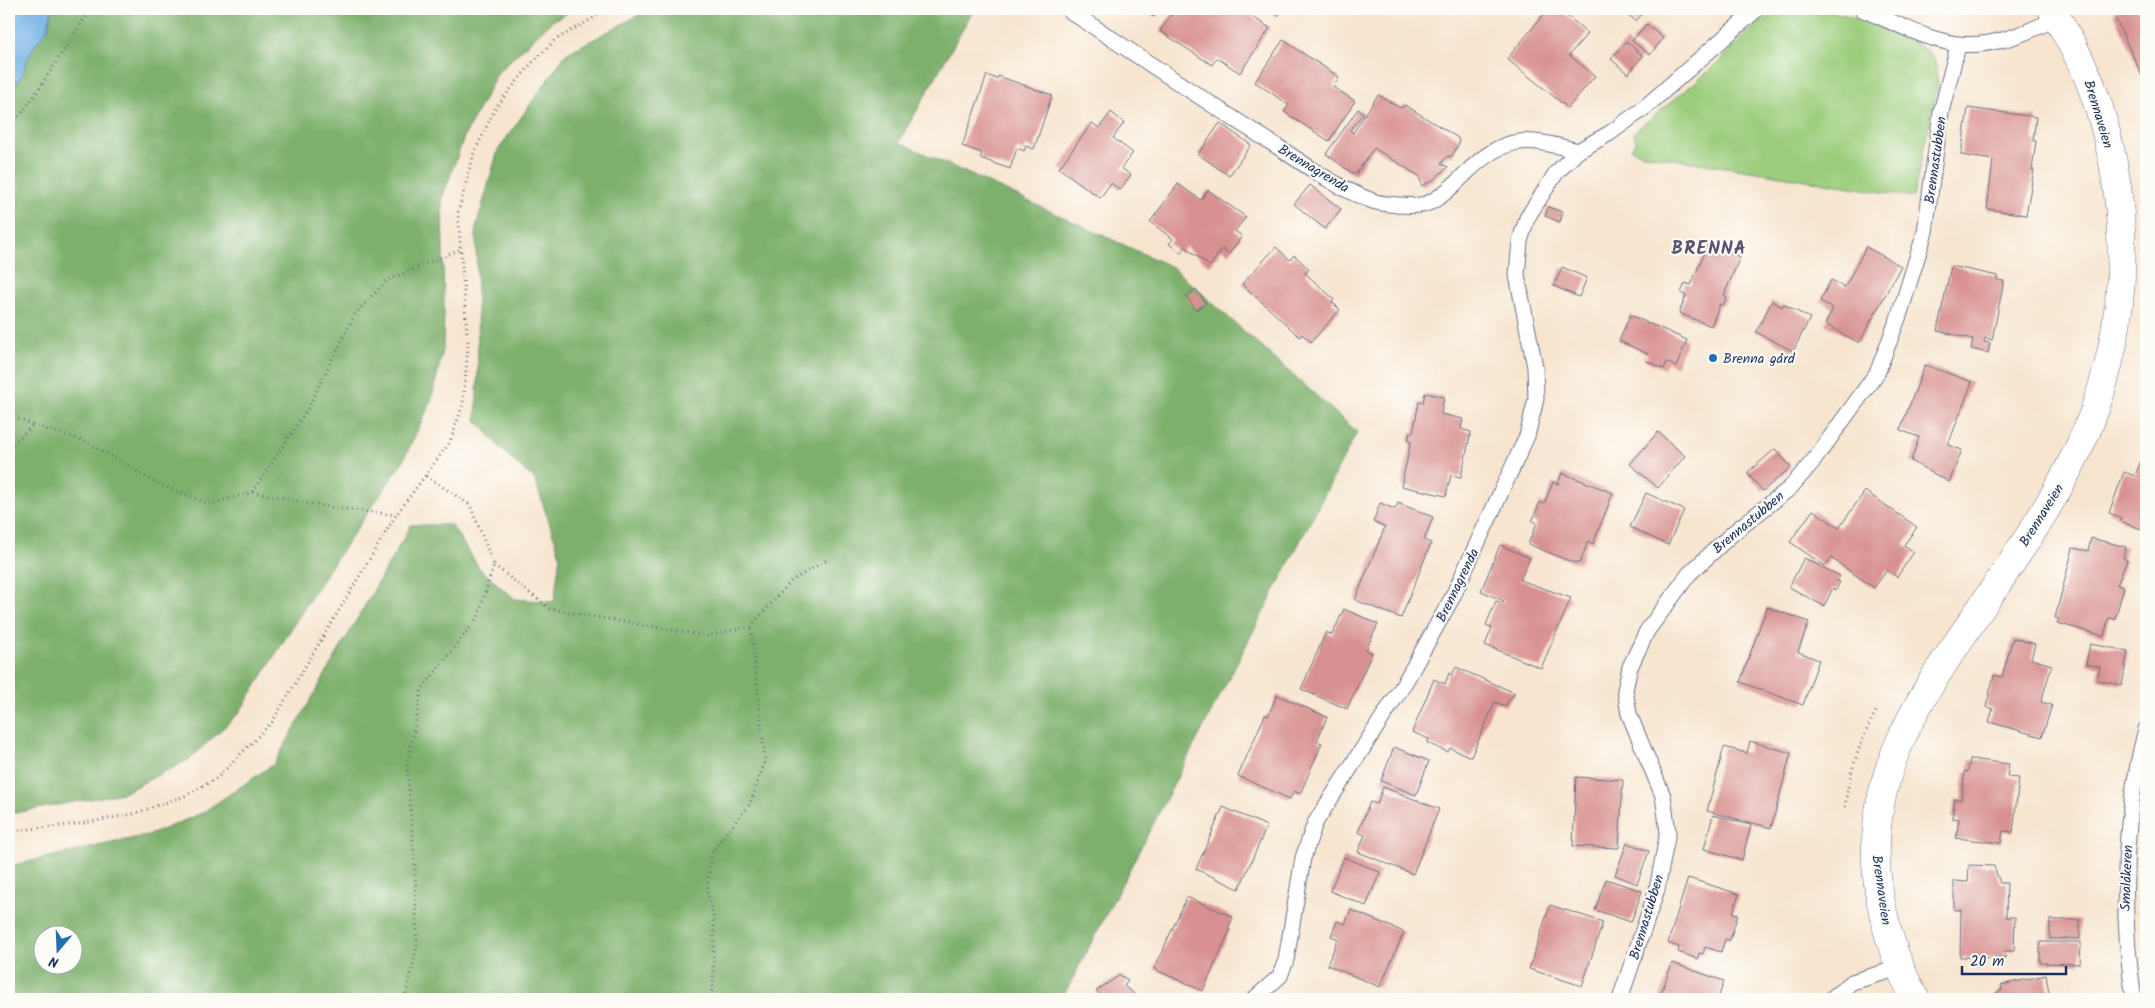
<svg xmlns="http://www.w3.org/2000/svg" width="2155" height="1008" font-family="Kalam,sans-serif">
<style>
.green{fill:#9ccd7d;stroke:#5c7e6e}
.forest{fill:#7db06c;stroke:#4c7065;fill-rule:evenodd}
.water{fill:#74b2e7;stroke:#4870a2}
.building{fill:#d89190}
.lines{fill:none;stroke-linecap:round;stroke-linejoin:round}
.service-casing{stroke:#686f86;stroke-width:17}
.tertiary-casing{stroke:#686f86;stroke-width:29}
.path{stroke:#686f86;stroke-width:3;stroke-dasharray:1 4;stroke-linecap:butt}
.service{stroke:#fff;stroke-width:15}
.tertiary{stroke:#fff;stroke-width:28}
.poi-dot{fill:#1f6fb2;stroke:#fdfcf7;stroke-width:2}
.labels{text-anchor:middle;stroke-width:4;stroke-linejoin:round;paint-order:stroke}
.street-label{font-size:14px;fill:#1b2f5e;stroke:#fdfcf7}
.poi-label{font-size:14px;fill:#1b2f5e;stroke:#fdfcf7;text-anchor:start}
.district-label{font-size:19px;font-weight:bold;letter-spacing:1px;fill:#5d5170;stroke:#fdfcf7}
</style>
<rect width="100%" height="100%" fill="#fdfcf7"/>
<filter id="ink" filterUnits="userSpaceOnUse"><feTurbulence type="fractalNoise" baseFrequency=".02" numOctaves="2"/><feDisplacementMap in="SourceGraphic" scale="10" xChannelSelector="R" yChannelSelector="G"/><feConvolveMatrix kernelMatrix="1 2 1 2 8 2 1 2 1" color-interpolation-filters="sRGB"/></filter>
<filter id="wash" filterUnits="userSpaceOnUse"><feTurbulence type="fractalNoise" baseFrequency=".0096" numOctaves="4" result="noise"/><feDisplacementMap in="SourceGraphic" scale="20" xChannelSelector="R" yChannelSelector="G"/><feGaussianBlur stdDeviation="1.12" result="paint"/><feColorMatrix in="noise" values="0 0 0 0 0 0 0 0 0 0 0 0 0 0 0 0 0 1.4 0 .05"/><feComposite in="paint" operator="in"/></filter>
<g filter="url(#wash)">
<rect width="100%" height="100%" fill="#f7e5cf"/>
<!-- green -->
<polygon class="green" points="1803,9 1831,11 1868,22 1920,46 1929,52 1935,60 1938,84 1913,197 1643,154 1631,149 1636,141 1633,133 1709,71 1759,22 1788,11"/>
<!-- forest -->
<g class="forest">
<polygon points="52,9 574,9 551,22 498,72 464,137 442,199 444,307 443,350 431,401 402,463 321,581 239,713 190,759 123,793 9,814 9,94 23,73 26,62 35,45 47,30"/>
<path d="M 650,9 L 974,9 L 899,142 L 1172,267 L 1357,432 L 1062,999 L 9,999 L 9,866 L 152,834 L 202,813 L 274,764 L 411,525 L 451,525 L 480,569 L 515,599 L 554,602 L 560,555 L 535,480 L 505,453 L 476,420 L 478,370 L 476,228 L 498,150 L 566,54 ZM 42,936 L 72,936 L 72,966 L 42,966 Z"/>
</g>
<!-- water -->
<polygon class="water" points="18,9 52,9 47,30 35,45 26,62 23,73 9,95 9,30"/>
<g id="blocks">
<!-- building -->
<g class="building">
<polygon points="1140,9 1159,9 1154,17"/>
<polygon points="1175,9 1249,9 1246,13 1270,28 1240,73 1217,58 1212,65 1160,31"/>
<polygon points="1267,9 1282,9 1278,16"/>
<polygon points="1548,9 1559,9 1588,33 1569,55 1595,76 1568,108 1507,59"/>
<polygon points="1621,9 1646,9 1636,21"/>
<polygon points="2122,9 2146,9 2144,80 2113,13"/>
<polygon points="1646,24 1663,38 1650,55 1632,41"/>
<polygon points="1283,40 1339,77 1333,87 1355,101 1329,141 1284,112 1289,105 1255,82"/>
<polygon points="1626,41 1643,56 1628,74 1611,59"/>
<polygon points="987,75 997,79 998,76 1052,95 1034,149 1026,146 1024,151 1017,148 1010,169 980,158 982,153 962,146"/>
<polygon points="1378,95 1400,108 1405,105 1458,138 1459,143 1452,156 1446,157 1441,164 1448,167 1433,180 1422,186 1419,176 1374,148 1355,175 1326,154 1358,109 1364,113 1350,130 1353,133"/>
<polygon points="1968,108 2036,117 2033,141 2036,141 2032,170 2034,170 2026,215 1987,209 1993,160 1961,155"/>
<polygon points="1111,112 1124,123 1113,138 1133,153 1121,168 1131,175 1120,190 1111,183 1100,198 1059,168 1092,123 1099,128"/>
<polygon points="1220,123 1251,145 1229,176 1198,154"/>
<polygon points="1178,184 1201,200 1208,190 1246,217 1235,231 1242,236 1229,254 1222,249 1210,266 1185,247 1181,253 1169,244 1173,239 1150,222"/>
<polygon points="1310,185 1341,209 1325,229 1294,204"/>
<polygon points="1548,207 1563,212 1560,222 1545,216"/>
<polygon points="1708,243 1740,257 1724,295 1727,297 1723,305 1720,304 1711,326 1679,313 1686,296 1681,293 1685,283 1691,285"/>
<polygon points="1276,247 1290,260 1294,255 1309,269 1305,273 1334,299 1332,302 1340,310 1311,342 1302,334 1300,337 1242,284"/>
<polygon points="1866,247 1901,266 1859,343 1825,324 1833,308 1820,301 1831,280 1845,287"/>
<polygon points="1951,266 1998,276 1997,280 2004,281 1992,340 1985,338 1984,342 1990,343 1988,353 1971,349 1973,339 1937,331"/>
<polygon points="1562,267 1587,278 1579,297 1554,286"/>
<polygon points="1196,289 1206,303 1196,310 1186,296"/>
<polygon points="1772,301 1782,307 1783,304 1810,318 1793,351 1756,332"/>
<polygon points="1630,315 1687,340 1676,367 1667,362 1664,369 1645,360 1648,354 1619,341"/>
<polygon points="1925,365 1972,382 1948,445 1962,450 1949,482 1911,461 1919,437 1900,430"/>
<polygon points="1425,393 1444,397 1441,414 1463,419 1461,429 1471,432 1461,477 1451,475 1446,496 1401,486 1411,442 1408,441 1410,432 1413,433 1419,402 1423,403"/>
<polygon points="1658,432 1685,456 1658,488 1630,464"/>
<polygon points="1775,449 1791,467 1763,491 1747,473"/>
<polygon points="2141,460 2146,462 2146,531 2120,521 2121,518 2109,513 2124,472 2135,476"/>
<polygon points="1562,473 1613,493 1593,544 1588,541 1580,563 1572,562 1528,544 1537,523 1532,521 1540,502 1544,504 1553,482 1558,484"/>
<polygon points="1865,491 1917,527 1904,545 1914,552 1897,577 1887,570 1874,588 1831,558 1825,566 1790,542 1813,510 1839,528"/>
<polygon points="1646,493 1684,510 1668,545 1630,527"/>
<polygon points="1380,503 1395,509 1398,503 1433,517 1424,540 1431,543 1401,618 1355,600 1385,527 1373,522"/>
<polygon points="2091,538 2126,547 2123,558 2127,560 2117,585 2124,587 2115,619 2109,618 2104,636 2057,623 2059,619 2055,618 2073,548 2088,551"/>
<polygon points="1500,545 1530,558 1520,580 1571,598 1541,668 1485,645 1492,628 1486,625 1496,601 1503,603 1504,601 1481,591"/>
<polygon points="1804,558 1840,576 1837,581 1840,582 1836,590 1833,588 1824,606 1789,587"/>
<polygon points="1767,607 1809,622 1798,652 1819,660 1803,705 1740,682"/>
<polygon points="1344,609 1378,624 1366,650 1372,653 1347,709 1301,689 1326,632 1332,635"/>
<polygon points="2013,638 2035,644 2031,659 2052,665 2041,702 2052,705 2042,737 1989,722 1993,709 1986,707 1994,675 2002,677"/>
<polygon points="2090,644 2128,651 2122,685 2097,680 2100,667 2086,664"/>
<polygon points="1456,667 1515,693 1505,706 1495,702 1471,757 1450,748 1448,752 1427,743 1429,739 1412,732 1434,679 1445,684 1449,673 1452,675"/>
<polygon points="1277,695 1327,717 1317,741 1322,743 1300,794 1294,791 1290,799 1238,776 1265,715 1268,716"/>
<polygon points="1750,741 1791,753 1771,828 1707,811 1724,747 1747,753"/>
<polygon points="1394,747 1429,761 1416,795 1381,781"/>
<polygon points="1970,759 2009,764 2007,777 2019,778 2013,832 2003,831 2001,843 1956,838 1959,819 1952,818 1955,799 1961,800 1965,771 1968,772"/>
<polygon points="1576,777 1623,780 1619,848 1573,846"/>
<polygon points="1383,787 1439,809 1413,874 1358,852 1365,835 1358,832 1370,802 1377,804"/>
<polygon points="1223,807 1267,826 1239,889 1196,869"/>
<polygon points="1713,815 1751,825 1742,860 1704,849"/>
<polygon points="1627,843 1649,851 1637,884 1615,875"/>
<polygon points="1344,857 1380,872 1366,906 1330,891"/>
<polygon points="1969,865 1994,866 2000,883 2007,883 2006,917 2015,917 2014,951 2005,951 2005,958 1960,957 1961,910 1954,910 1954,881 1968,882"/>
<polygon points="1688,878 1739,894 1733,913 1738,914 1730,940 1725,939 1721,952 1705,947 1703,954 1699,953 1698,959 1678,952 1679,947 1668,943"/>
<polygon points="1606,879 1642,891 1631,922 1595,910"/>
<polygon points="1187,897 1233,917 1228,929 1230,930 1203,991 1154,969"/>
<polygon points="1550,905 1603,922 1582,986 1529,969"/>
<polygon points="1351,910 1404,932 1380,987 1327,965 1338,939 1331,936 1337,921 1345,924"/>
<rect x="2050" y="920" width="30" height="19"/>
<polygon points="2040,942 2081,942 2080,964 2040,963"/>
<polygon points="1672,963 1724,981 1718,999 1659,999"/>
<polygon points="1120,975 1128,980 1124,986 1141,999 1102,999 1103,997 1096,991"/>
<polygon points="2046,975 2050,999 1995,999 1994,995 2002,989 2001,985"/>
</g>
</g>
</g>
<g filter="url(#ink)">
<use href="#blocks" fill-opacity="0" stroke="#686f86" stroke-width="1"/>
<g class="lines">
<!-- service casing -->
<g class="service-casing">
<g id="service">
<path d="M 1067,9 C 1135,54 1203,100 1272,143 C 1303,163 1335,187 1370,200 C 1381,205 1414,207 1426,204 C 1440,199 1455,184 1465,174 C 1506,134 1526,137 1578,151"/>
<path d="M 1862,9 C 1947,46 1968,62 2057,18"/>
<polyline points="1254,999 1280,976 1286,960 1303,858 1315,823 1404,684 1452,598 1527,436 1536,399 1535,367 1517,275 1520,241 1527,218 1556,173 1578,151 1610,133 1643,109 1757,9"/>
<polyline points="1620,999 1657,889 1668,832 1663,796 1629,714 1625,690 1630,667 1647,631 1689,574 1733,533 1790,488 1814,460 1877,373 1899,316 1925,232 1941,112 1958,46"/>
<polyline points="1831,999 1852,982 1899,968"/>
<path d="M 2134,999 C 2120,909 2123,818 2146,729"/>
</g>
</g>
<!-- tertiary casing -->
<g class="tertiary-casing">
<path id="tertiary" d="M 1916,999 C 1897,968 1887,934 1880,898 C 1860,787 1912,709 1972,621 C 2013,560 2057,500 2086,432 C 2132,323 2133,196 2091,85 C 2081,58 2066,34 2052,9"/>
</g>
<!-- path -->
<g class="path">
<path d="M 9,128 C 42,92 62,47 92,9"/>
<polyline points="9,415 33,425 85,441 160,485 211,504 252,492 329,507 396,515"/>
<polyline points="9,447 33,425"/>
<polyline points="252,492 307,410 355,314 387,280 459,250"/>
<polyline points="494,565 550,609 707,636 751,626 792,580 829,559"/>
<path d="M 1845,807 C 1849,773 1860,741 1876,711"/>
<polyline points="9,831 79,824 133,814 187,795 217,778 272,722 396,515 450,442 463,404 468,346 458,213 474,153 496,107 531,64 555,40 609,9"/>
<polyline points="405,999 417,947 415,866 407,766 422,689 478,617 494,565 470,505 426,476"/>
<polyline points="705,999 713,989 714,920 707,890 712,851 750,804 765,761 751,626"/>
</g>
<!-- service -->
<use href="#service" class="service"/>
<!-- tertiary -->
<use href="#tertiary" class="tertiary"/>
</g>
</g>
<!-- markers -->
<circle class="poi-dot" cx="1713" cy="358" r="5"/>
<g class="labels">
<!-- street labels -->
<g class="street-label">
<text transform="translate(2099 114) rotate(73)" y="5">Brennaveien</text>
<text transform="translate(1935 160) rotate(-82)" y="5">Brennastubben</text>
<text transform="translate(1314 168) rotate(31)" y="5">Brennagrenda</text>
<text transform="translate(2041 515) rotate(-58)" y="5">Brennaveien</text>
<text transform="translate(1748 522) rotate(-40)" y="5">Brennastubben</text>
<text transform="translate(1457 585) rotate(-64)" y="5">Brennagrenda</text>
<text transform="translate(2126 878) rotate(-88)" y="5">Smalåkeren</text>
<text transform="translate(1882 890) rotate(82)" y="5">Brennaveien</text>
<text transform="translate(1646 917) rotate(-73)" y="5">Brennastubben</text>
</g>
<!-- poi labels -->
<g class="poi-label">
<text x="1723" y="363">Brenna gård</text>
</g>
<!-- district labels -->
<g class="district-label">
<text x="1709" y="254">BRENNA</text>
</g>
</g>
<!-- margin -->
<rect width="2155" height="1008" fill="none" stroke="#fdfcf7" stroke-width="30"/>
<!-- north arrow -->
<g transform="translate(58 950) rotate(199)"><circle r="24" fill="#fdfcf7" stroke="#a3aaba"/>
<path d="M0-4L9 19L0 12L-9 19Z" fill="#1f6fb2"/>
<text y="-8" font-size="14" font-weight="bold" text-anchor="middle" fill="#1b2f5e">N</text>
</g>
<!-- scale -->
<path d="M1962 966v8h104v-8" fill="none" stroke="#1b2f5e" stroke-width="2.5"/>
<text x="1970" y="966" font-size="15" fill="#1b2f5e" stroke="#fdfcf7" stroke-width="4" paint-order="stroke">20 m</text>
</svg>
